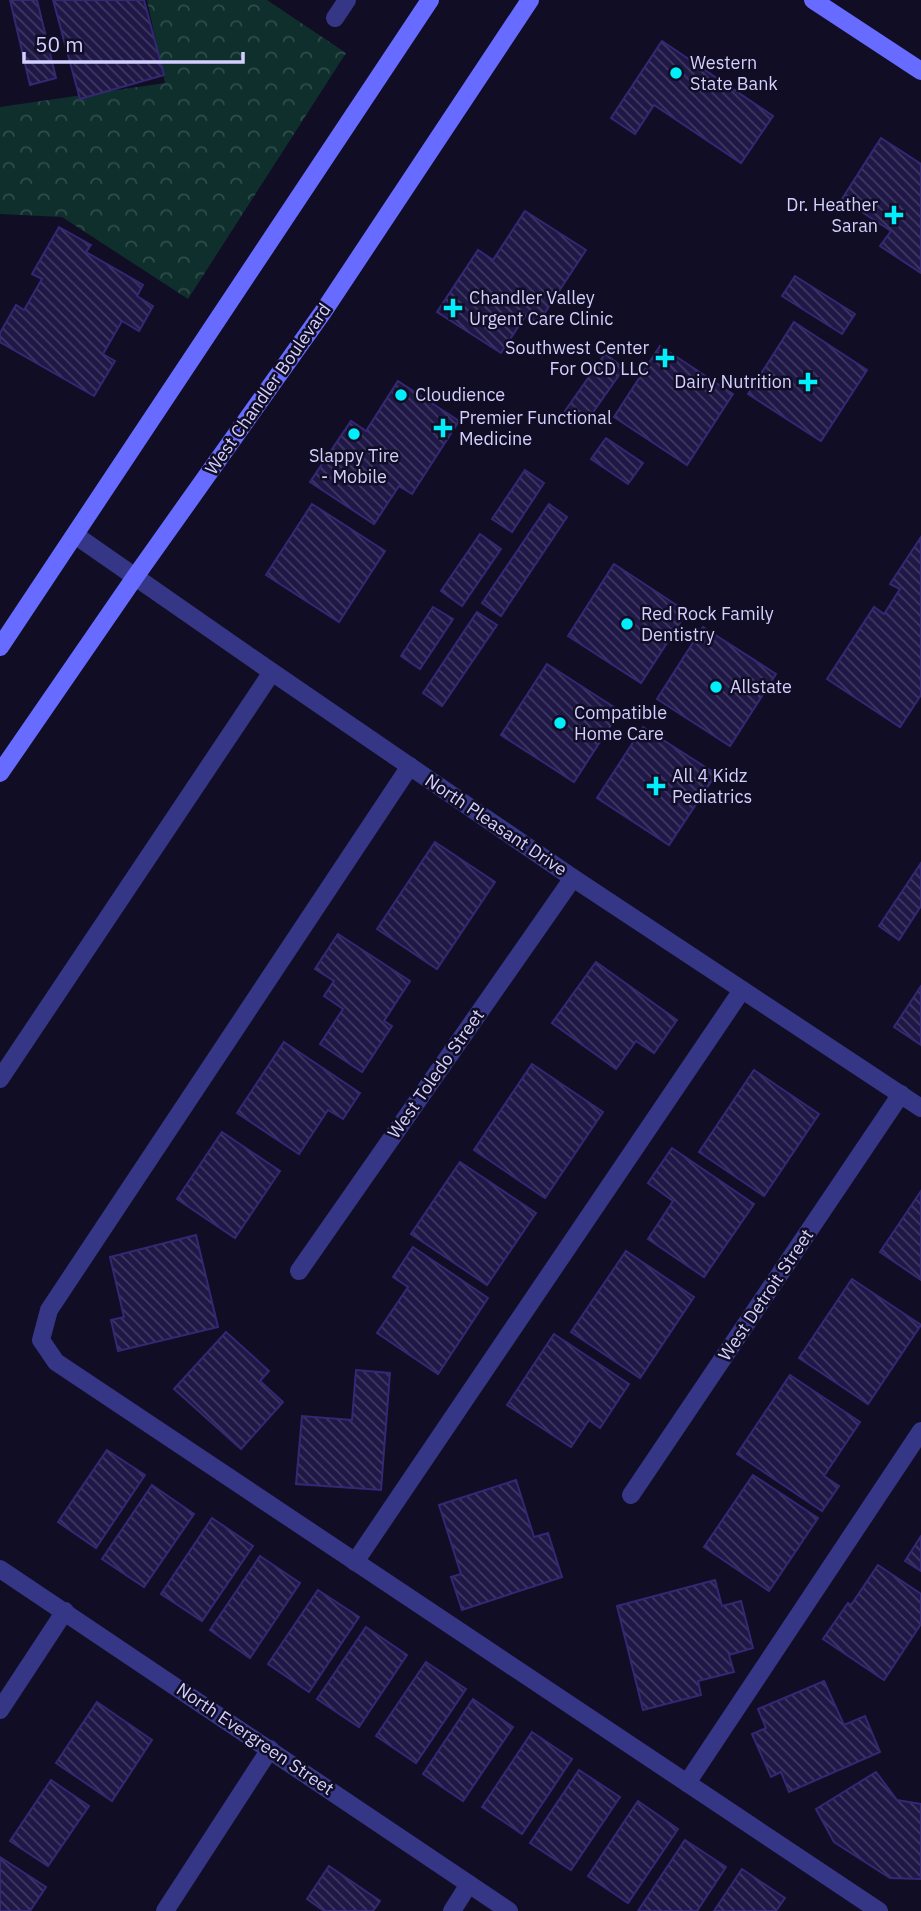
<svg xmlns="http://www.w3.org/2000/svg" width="921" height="1911" font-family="'IBM Plex Sans',sans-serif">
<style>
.park{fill:url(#park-crowns)}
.building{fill:url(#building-back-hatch);stroke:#342874;stroke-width:2}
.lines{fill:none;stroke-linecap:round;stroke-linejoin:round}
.service{stroke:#353686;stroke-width:18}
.minor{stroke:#353686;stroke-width:18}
.secondary{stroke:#676bff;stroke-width:18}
.poi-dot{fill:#00effb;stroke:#100d24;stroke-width:2.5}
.labels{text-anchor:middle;stroke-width:5;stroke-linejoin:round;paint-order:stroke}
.poi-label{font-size:18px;fill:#d3d0ff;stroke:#100d24;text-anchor:start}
.street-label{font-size:18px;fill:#d3d0ff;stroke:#100d24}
</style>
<defs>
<pattern id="park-crowns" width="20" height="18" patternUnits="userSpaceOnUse" patternTransform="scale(1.75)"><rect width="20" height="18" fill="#0f2f2c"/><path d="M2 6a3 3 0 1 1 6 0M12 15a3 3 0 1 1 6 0" fill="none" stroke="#314c4c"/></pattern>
<pattern id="building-back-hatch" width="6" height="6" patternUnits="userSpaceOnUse" patternTransform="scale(1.75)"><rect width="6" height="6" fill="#1f1846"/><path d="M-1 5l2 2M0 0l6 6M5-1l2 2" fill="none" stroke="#3f3962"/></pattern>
</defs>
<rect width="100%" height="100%" fill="#100d24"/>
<!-- park -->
<polygon class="park" points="147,0 267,0 346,53 188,299 62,217 0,214 0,107 165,83"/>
<!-- building -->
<g class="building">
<polygon points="10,0 37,0 56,78 30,85"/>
<polygon points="53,0 144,0 164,75 80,99"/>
<polygon points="662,41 773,116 741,163 654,105 635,134 611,118"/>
<polygon points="881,138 921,164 921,273 880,246 891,231 842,199"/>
<polygon points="525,211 586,250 538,323 526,315 501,353 437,312 478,250 493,260"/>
<polygon points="59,227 91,245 86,252 143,285 137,296 153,306 139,331 122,321 103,354 115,361 94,396 0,342 0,333 16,305 24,310 42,279 32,274"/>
<polygon points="795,276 855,314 842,334 782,296"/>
<polygon points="794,322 867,370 821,441 748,394"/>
<polygon points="660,346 733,394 687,465 614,417"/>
<polygon points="605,354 624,368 584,425 565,411"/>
<polygon points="398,381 459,421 412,494 399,486 374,524 310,482 351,421 366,431"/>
<polygon points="606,438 643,463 628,484 591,459"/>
<polygon points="525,470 544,483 512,532 492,519"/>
<polygon points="312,504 385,551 339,622 266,575"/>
<polygon points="549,504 567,517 501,616 482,603"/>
<polygon points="480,534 501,549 462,606 441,591"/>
<polygon points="921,537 921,695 900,727 827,679 874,607 884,614 900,589 890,584"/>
<polygon points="614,564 687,612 641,683 568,636"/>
<polygon points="433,607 453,619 420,669 401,656"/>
<polygon points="477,612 497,625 442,706 423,693"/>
<polygon points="703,627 776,674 730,746 657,699"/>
<polygon points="547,664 620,711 574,782 501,735"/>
<polygon points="643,727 716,774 669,845 597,798"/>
<polygon points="435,842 495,882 437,969 377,929"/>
<polygon points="921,863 921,906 899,940 879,926"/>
<polygon points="338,934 410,981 384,1021 392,1026 362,1072 320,1044 343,1009 324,996 334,981 315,969"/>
<polygon points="596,962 677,1020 654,1053 636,1041 616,1069 552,1023"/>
<polygon points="921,986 921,1045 894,1027"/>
<polygon points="284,1042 360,1093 343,1119 328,1110 299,1154 237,1113"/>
<polygon points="532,1064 603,1112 545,1198 474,1150"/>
<polygon points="754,1070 819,1114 764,1196 699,1152"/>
<polygon points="222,1132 280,1171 235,1238 177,1199"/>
<polygon points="672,1148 754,1204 704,1277 648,1239 673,1201 648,1183"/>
<polygon points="460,1162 536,1213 487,1285 411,1234"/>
<polygon points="921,1191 921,1280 880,1252"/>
<polygon points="196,1235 218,1327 118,1351 111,1320 124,1317 110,1257"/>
<polygon points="413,1247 488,1298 438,1374 377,1333 408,1287 393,1277"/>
<polygon points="626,1251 694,1297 640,1378 571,1332"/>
<polygon points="852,1279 921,1325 868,1404 799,1358"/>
<polygon points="226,1332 269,1371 260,1381 283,1402 241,1449 174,1389"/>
<polygon points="554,1334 629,1384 600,1428 589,1420 571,1447 507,1405"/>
<polygon points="356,1370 390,1373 381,1490 296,1484 302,1416 352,1420"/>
<polygon points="790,1375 860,1422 824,1476 839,1486 822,1511 737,1454"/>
<polygon points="107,1450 145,1475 96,1548 58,1522"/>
<polygon points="753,1475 818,1518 769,1591 704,1547"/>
<polygon points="516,1480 534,1537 548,1533 562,1577 462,1610 451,1577 461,1574 439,1505"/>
<polygon points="152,1485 194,1514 144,1587 102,1559"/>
<polygon points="212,1518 253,1546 202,1621 161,1594"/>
<polygon points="921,1536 921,1571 905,1561"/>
<polygon points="260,1556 300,1583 250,1658 210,1630"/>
<polygon points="878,1565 921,1594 921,1624 884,1680 823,1639 848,1603 851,1605"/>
<polygon points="715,1580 722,1606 741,1601 753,1648 729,1655 734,1672 698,1681 701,1695 643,1710 617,1606"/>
<polygon points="318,1590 359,1617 309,1692 268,1664"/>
<polygon points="366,1627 407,1655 359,1727 317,1699"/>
<polygon points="426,1662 466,1689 416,1763 376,1736"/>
<polygon points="824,1681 844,1725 865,1716 880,1752 789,1792 781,1772 771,1777 752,1734 766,1728 758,1709"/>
<polygon points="473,1699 513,1727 463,1801 423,1774"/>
<polygon points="97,1702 152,1740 112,1801 56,1763"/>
<polygon points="532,1732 572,1759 522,1834 482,1807"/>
<polygon points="579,1770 620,1797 571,1870 530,1843"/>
<polygon points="876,1772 897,1800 921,1804 921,1879 890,1878 834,1842 816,1809"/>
<polygon points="51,1780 89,1806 48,1866 10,1841"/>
<polygon points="638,1801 678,1829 628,1903 588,1876"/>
<polygon points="685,1840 726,1867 697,1911 638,1911"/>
<polygon points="0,1857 46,1887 30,1911 0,1911"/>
<polygon points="329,1866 380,1901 373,1911 324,1911 307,1899"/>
<polygon points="742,1869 785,1898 776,1911 714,1911"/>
</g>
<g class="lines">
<!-- service -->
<g class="service">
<polyline points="335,18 347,0"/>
<polyline points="410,766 49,1310 41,1340 56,1362 879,1911"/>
<polyline points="0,1079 272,672"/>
<polyline points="355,1562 742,990"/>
<polyline points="687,1783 921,1431"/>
<polyline points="165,1911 270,1749"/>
</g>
<!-- minor -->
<g class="minor">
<polyline points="75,535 272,672 573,878 921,1108"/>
<polyline points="299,1271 573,878"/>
<polyline points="631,1495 901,1094"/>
<polyline points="0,1569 509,1911"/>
<polyline points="0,1710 65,1611"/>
<polyline points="452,1911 469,1884"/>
</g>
<!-- secondary -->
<g class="secondary">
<polyline points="813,0 921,71"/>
<polyline points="0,647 430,0"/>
<polyline points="0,773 135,577 323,312 530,0"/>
</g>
</g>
<!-- markers -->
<g class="poi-dot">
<circle cx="676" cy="73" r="7"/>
<path d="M890.5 204.5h7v7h7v7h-7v7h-7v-7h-7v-7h7z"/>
<path d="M449.5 297.5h7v7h7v7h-7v7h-7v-7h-7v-7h7z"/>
<path d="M661.5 347.5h7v7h7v7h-7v7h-7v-7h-7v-7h7z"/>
<path d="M804.5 371.5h7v7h7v7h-7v7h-7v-7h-7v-7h7z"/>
<circle cx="401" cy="395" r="7"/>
<path d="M439.5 417.5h7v7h7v7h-7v7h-7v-7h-7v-7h7z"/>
<circle cx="354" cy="434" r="7"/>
<circle cx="627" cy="624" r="7"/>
<circle cx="716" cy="687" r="7"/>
<circle cx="560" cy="723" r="7"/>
<path d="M652.5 775.5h7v7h7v7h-7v7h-7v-7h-7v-7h7z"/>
</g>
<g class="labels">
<!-- poi labels -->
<g class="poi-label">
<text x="690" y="69">Western<tspan x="690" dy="21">State Bank</tspan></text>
<text x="878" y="211" text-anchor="end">Dr. Heather<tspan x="878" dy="21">Saran</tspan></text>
<text x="469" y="304">Chandler Valley<tspan x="469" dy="21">Urgent Care Clinic</tspan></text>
<text x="649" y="354" text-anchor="end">Southwest Center<tspan x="649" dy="21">For OCD LLC</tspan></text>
<text x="792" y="388" text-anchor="end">Dairy Nutrition</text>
<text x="415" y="401">Cloudience</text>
<text x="459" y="424">Premier Functional<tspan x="459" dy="21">Medicine</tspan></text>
<text x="354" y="462" text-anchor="middle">Slappy Tire<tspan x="354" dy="21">- Mobile</tspan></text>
<text x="641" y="620">Red Rock Family<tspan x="641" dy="21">Dentistry</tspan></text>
<text x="730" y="693">Allstate</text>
<text x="574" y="719">Compatible<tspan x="574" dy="21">Home Care</tspan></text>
<text x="672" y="782">All 4 Kidz<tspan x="672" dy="21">Pediatrics</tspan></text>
</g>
<!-- street labels -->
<g class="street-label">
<text transform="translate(268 389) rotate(-55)" y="6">West Chandler Boulevard</text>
<text transform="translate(496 825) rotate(34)" y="6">North Pleasant Drive</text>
<text transform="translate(436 1074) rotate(-55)" y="6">West Toledo Street</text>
<text transform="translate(766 1295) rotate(-56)" y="6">West Detroit Street</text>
<text transform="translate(255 1739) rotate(34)" y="6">North Evergreen Street</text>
</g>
</g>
<!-- scale -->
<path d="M24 52v10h219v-10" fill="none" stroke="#d3d0ff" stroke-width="3.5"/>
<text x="35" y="52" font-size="21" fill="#d3d0ff" stroke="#100d24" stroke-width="5" paint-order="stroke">50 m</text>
</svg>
